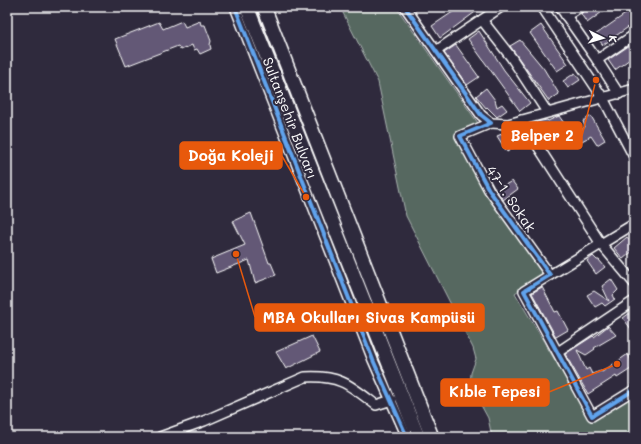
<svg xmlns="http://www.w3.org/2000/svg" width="641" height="444" font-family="Mali,sans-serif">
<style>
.green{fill:#566861;stroke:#aab4b0}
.building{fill:#645976;stroke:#fff}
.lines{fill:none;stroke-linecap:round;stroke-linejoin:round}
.minor-casing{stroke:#fff;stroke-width:12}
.highway-casing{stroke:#fff;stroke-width:16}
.minor{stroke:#2f2a3d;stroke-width:9}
.highway{stroke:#2f2a3d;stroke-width:13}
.cycleway-casing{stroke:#2f2a3d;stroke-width:6}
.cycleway{stroke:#60a3ed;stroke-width:4}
.labels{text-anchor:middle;stroke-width:4;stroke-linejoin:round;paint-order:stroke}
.street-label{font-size:14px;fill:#fff;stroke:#2f2a3d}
.leader{fill:none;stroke:#e8590c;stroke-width:1.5}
.callout-dot{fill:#e8590c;stroke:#2f2a3d;stroke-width:1.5}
.callout{fill:#e8590c;stroke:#e8590c;stroke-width:1.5}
.callout-label{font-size:15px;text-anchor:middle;font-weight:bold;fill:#fff}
</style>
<rect width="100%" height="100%" fill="#2f2a3d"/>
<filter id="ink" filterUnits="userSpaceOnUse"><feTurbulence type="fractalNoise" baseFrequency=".025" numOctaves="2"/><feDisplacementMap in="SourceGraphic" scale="8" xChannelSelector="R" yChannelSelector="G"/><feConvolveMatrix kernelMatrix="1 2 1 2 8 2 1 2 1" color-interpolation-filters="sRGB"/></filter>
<g filter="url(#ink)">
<!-- green -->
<polygon class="green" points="340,7 396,7 478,123 457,134 544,272 515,293 590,419 634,394 634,437 492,437 488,418 470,385 471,373 476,359 473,348 406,216 378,82"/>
<!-- building -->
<g class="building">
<polygon points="460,7 482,7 440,38 432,26"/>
<polygon points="586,7 609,7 587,23 581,14"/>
<polygon points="634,8 634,23 603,45 595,35"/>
<polygon points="182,21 185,27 200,21 201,25 205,25 211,41 210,45 211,49 200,54 197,49 194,50 192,45 181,50 178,46 126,66 115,39 159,22 163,29"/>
<polygon points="541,25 568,64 557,71 530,33"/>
<polygon points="479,31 504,70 530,103 520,111 468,39"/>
<polygon points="520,40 544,69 559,94 549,101 510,46"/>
<polygon points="456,45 479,77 467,85 444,53"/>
<polygon points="630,45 634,50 634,56 615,70 608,60"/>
<polygon points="575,73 580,80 568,88 563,81"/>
<polygon points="486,88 495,100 497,107 502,104 507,110 497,117 487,107 486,108 476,96"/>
<polygon points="559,116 564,123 553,130 558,140 550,145 536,122 547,120 548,121"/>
<polygon points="591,116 605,140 597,145 591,136 580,142 575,134 585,127 583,121"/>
<polygon points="516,128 524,141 507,152 497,136"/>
<polygon points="512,181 518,189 503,200 496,190"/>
<polygon points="251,213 269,263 271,263 276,275 255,283 249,260 216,273 211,259 245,245 233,221"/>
<polygon points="627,237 634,245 634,250 623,259 614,248"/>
<polygon points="593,256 597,260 599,260 605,267 596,274 587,261"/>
<polygon points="611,279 618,290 613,295 615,299 605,306 602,303 595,307 587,295 594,291 609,301 602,286"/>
<polygon points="542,287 555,312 558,311 568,330 556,337 532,293"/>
<polygon points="634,310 634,333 623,318"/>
<polygon points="608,326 616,335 594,348 595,349 586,355 577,350 586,370 589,368 592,374 601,371 602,372 628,354 634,367 617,378 616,376 588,394 565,354 593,336 594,337"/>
<polygon points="312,336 320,352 286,369 276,352"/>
</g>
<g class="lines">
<!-- minor casing -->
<g class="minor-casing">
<g id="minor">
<polyline points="235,7 373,360 407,437"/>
<polyline points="405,7 481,115 491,123 460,136 489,190 550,275 524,291 592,416 634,390"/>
<polyline points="542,7 603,98 634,157"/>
<polyline points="560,7 597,60 619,94"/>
<polyline points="566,16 580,7"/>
<polyline points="482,20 511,57 547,112"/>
<polyline points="436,51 501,7"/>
<polyline points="597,60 634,35"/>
<polyline points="521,120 601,244 634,283"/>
<polyline points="491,123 508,124 634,89"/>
<polyline points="550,275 634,224"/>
<polyline points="558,352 634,301"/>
<path d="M 160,437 L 204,421 L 305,377 C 340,375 350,385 376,405 L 392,400"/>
</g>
</g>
<!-- highway casing -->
<g class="highway-casing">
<g id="highway">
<polyline points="247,7 418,437"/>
<polyline points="264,7 432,437"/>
</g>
</g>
<!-- minor -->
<use href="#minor" class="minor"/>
<!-- highway -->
<use href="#highway" class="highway"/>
<!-- cycleway casing -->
<g class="cycleway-casing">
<g id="cycleway">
<polyline points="235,7 373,360 407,437"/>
<polyline points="405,7 481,115 491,123 460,136 489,190 550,275 524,291 592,416 634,390"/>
</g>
</g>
<!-- cycleway -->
<use href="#cycleway" class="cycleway"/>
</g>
</g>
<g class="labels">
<!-- street labels -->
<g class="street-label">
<text transform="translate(290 118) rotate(69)" y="5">Sultanşehir Bulvarı</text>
<text transform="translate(511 199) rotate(56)" y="5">47-1. Sokak</text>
</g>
</g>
<!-- callouts -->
<path class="leader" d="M596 80L582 136M306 197L282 156M236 254L255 317M617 364L549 392"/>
<g class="callout-dot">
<circle cx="596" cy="80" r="4"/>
<circle cx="306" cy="197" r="4"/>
<circle cx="236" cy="254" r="4"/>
<circle cx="617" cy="364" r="4"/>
</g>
<g class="callout">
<rect x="502" y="122" width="80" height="27" rx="4"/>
<rect x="180" y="142" width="102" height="27" rx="4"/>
<rect x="255" y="304" width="229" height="27" rx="4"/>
<rect x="441" y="379" width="108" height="27" rx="4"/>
</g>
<g class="callout-label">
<text x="542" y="141">Belper 2</text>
<text x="231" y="161">Doğa Koleji</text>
<text x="369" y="323">MBA Okulları Sivas Kampüsü</text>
<text x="495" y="397">Kıble Tepesi</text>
</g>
<!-- margin -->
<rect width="641" height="444" fill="none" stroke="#2f2a3d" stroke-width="24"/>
<rect x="12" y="12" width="617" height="420" fill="none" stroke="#fff" stroke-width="1.5" filter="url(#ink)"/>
<!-- north arrow -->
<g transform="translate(603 38) rotate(95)" stroke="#2f2a3d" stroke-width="3" paint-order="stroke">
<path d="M0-3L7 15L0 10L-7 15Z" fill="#ffffff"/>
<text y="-6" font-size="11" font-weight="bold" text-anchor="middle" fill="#ffffff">K</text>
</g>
</svg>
